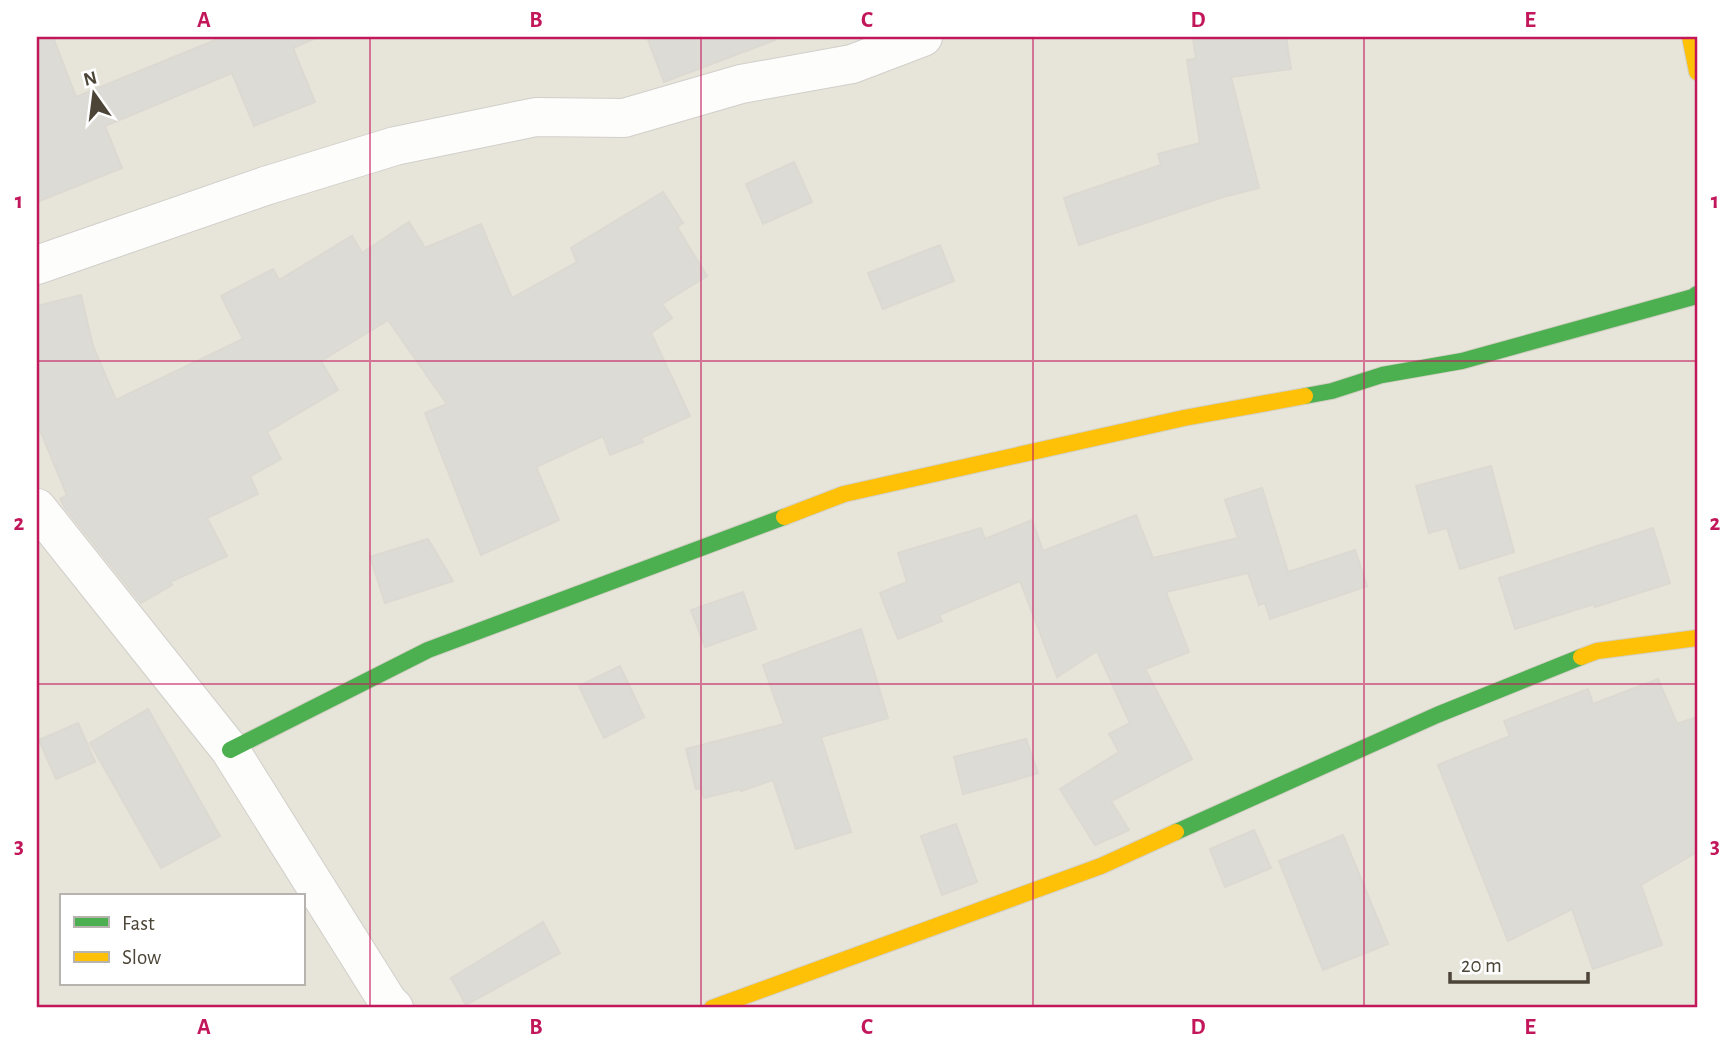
<svg xmlns="http://www.w3.org/2000/svg" width="1734" height="1045" font-family="'Alegreya Sans',sans-serif">
<style>
.residential{fill:#e7e4da;fill-rule:evenodd}
.building{fill:#dddbd5;stroke:#dcd9d2;stroke-width:2}
.lines{fill:none;stroke-linecap:round;stroke-linejoin:round}
.street-casing{stroke:#d1cfca;stroke-width:40}
.fast-casing{stroke:#d3cfc3;stroke-width:18}
.slow-casing{stroke:#d3cfc3;stroke-width:18}
.street{stroke:#fdfdfc;stroke-width:38}
.fast{stroke:#4caf50;stroke-width:16}
.slow{stroke:#ffc107;stroke-width:16}
.grid{fill:none;stroke:#c2185b;stroke-width:2;stroke-opacity:0.55}
.neatline{fill:none;stroke:#c2185b;stroke-width:2.5}
.grid-label{font-size:23px;text-anchor:middle;font-weight:bold;fill:#c2185b}
</style>
<rect width="100%" height="100%" fill="#f3f2ed"/>
<!-- residential -->
<path class="residential" d="M 37,37 L 1697,37 L 1697,1008 L 37,1008 ZM 61,896 L 303,896 L 303,984 L 61,984 Z"/>
<!-- building -->
<g class="building">
<polygon points="37,37 53,37 76,97 218,39 217,37 318,37 293,48 315,102 254,126 232,73 105,126 122,168 37,202"/>
<polygon points="647,37 774,37 775,40 664,82"/>
<polygon points="1193,37 1286,37 1291,69 1231,77 1259,188 1223,197 1079,245 1064,198 1161,165 1158,154 1200,143 1187,60 1196,59"/>
<polygon points="794,162 812,202 763,224 746,184"/>
<polygon points="663,192 683,223 677,227 707,276 662,304 672,318 651,333 690,416 641,438 643,442 610,455 603,436 536,467 559,520 481,555 425,413 447,404 388,320 321,361 338,390 267,432 281,459 250,476 258,494 207,518 227,556 170,582 172,585 141,603 65,508 60,499 67,495 37,423 37,306 81,295 93,346 116,400 243,339 221,296 273,269 279,280 352,236 362,253 409,222 425,248 481,224 512,298 577,262 571,248"/>
<polygon points="940,245 954,281 883,309 868,273"/>
<polygon points="1491,466 1514,552 1460,569 1447,528 1429,533 1416,486"/>
<polygon points="1262,488 1288,572 1355,550 1367,586 1270,619 1265,603 1259,605 1248,573 1166,592 1189,652 1145,669 1192,759 1111,801 1129,830 1095,845 1060,789 1119,752 1109,734 1130,723 1097,651 1057,677 1020,581 939,615 942,621 898,639 880,593 907,582 898,553 981,528 985,539 1032,520 1043,551 1136,515 1153,558 1238,538 1225,500"/>
<polygon points="1653,528 1670,583 1595,607 1594,604 1515,629 1499,578"/>
<polygon points="428,539 453,581 385,603 370,557"/>
<polygon points="743,592 756,629 705,647 691,610"/>
<polygon points="861,629 888,718 821,737 851,832 796,849 773,780 741,791 740,789 704,798 701,788 696,789 686,749 784,724 763,665"/>
<polygon points="620,666 644,717 604,738 579,686"/>
<polygon points="1658,679 1677,724 1697,717 1697,852 1641,885 1662,945 1593,969 1572,909 1508,941 1438,765 1510,736 1504,721 1588,689 1593,704"/>
<polygon points="148,709 220,836 161,868 90,743"/>
<polygon points="78,723 95,762 56,779 39,740"/>
<polygon points="1026,739 1038,773 1012,781 963,794 954,757"/>
<polygon points="956,824 977,882 942,895 921,836"/>
<polygon points="1254,830 1271,868 1225,887 1210,849"/>
<polygon points="1343,835 1388,944 1323,970 1279,861"/>
<polygon points="543,922 560,953 466,1005 451,978"/>
</g>
<g class="lines">
<!-- street casing -->
<g class="street-casing">
<g id="street">
<polyline points="37,265 265,186 395,146 536,117 624,118 741,84 852,64 923,37"/>
<polyline points="37,508 230,750 388,1002 394,1008"/>
</g>
</g>
<!-- fast casing -->
<g class="fast-casing">
<g id="fast">
<polyline points="1305,396 1332,391 1382,375 1462,361 1693,297 1697,294"/>
<polyline points="230,750 428,650 784,517"/>
<polyline points="1176,832 1437,715 1581,657"/>
</g>
</g>
<!-- slow casing -->
<g class="slow-casing">
<g id="slow">
<polyline points="1690,37 1697,72"/>
<polyline points="784,517 844,494 1184,418 1305,396"/>
<polyline points="1581,657 1597,651 1697,638"/>
<polyline points="712,1008 1101,866 1176,832"/>
</g>
</g>
<!-- street -->
<use href="#street" class="street"/>
<!-- fast -->
<use href="#fast" class="fast"/>
<!-- slow -->
<use href="#slow" class="slow"/>
</g>
<!-- grid -->
<path class="grid" d="M 370,37 L 370,1008M 701,37 L 701,1008M 1033,37 L 1033,1008M 1364,37 L 1364,1008M 37,361 L 1697,361M 37,684 L 1697,684"/>
<!-- border -->
<rect width="1734" height="1045" fill="none" stroke="#ffffff" stroke-width="77"/>
<!-- legend -->
<rect x="60" y="894" width="245" height="91" fill="#ffffff" stroke="#b7b4af" stroke-width="2"/>
<rect x="74" y="917" width="35" height="10" fill="#4caf50" stroke="#b7b4af" stroke-width="2"/>
<text x="122" y="930" font-size="21" fill="#4b4437">Fast</text>
<rect x="74" y="952" width="35" height="10" fill="#ffc107" stroke="#b7b4af" stroke-width="2"/>
<text x="122" y="964" font-size="21" fill="#4b4437">Slow</text>
<!-- north arrow -->
<g transform="translate(94 94) rotate(346)" stroke="#ffffff" stroke-width="5" paint-order="stroke">
<path d="M0-5L12 26L0 18L-12 26Z" fill="#4b4437"/>
<text y="-10" font-size="19" font-weight="bold" text-anchor="middle" fill="#4b4437">N</text>
</g>
<!-- scale -->
<path d="M1450 972v10h138v-10" fill="none" stroke="#4b4437" stroke-width="3.5"/>
<text x="1461" y="972" font-size="21" fill="#4b4437" stroke="#ffffff" stroke-width="5" paint-order="stroke">20 m</text>
<rect x="38" y="38" width="1658" height="968" class="neatline"/>
<g class="grid-label">
<text x="204" y="27">A</text>
<text x="536" y="27">B</text>
<text x="867" y="27">C</text>
<text x="1198" y="27">D</text>
<text x="1530" y="27">E</text>
<text x="19" y="208">1</text>
<text x="1715" y="208">1</text>
<text x="19" y="530">2</text>
<text x="1715" y="530">2</text>
<text x="19" y="853">3</text>
<text x="1715" y="853">3</text>
<text x="204" y="1034">A</text>
<text x="536" y="1034">B</text>
<text x="867" y="1034">C</text>
<text x="1198" y="1034">D</text>
<text x="1530" y="1034">E</text>
</g>
</svg>
